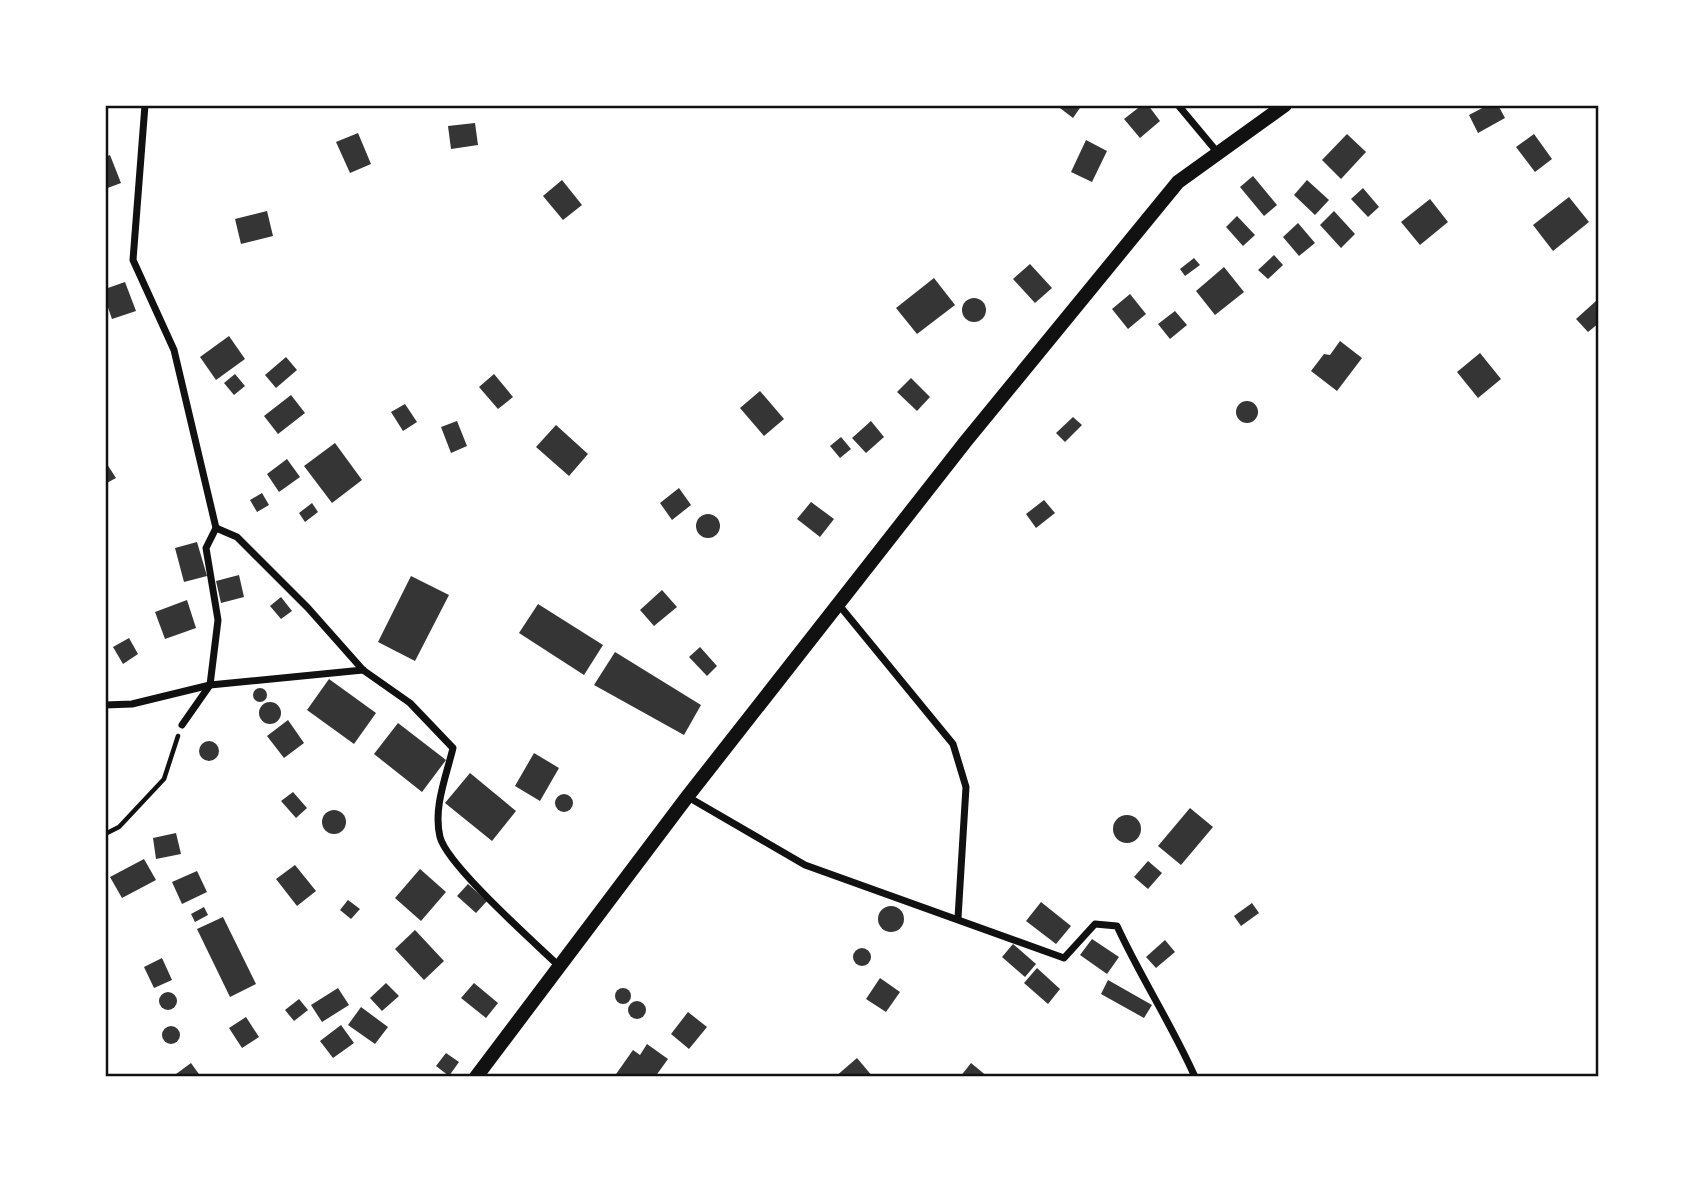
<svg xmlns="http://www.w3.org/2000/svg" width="1704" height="1182" font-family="Figtree,sans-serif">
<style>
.building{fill:#353535}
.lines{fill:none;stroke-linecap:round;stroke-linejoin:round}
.path{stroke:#111;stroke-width:4.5}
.minor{stroke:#111;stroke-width:7}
.secondary{stroke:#111;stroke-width:14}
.neatline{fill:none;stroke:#111;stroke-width:2.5}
</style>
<rect width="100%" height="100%" fill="#fff"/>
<!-- building -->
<g class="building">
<polygon points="1056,105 1082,105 1073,118"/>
<polygon points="1142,105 1148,105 1160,121 1140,138 1124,119"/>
<polygon points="1488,105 1498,105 1505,118 1478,133 1469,115"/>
<polygon points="475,123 478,145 451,149 448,126"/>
<polygon points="358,133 371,164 350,173 336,142"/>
<polygon points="1347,134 1366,152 1341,179 1322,160"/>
<polygon points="1534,134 1552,159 1535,172 1516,147"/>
<polygon points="1086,140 1107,151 1092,182 1071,172"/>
<polygon points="110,155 121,183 105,189 105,157"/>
<polygon points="1253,176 1277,205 1264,216 1240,187"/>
<polygon points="562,180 582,205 563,220 543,196"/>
<polygon points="1307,180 1329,200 1315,215 1294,195"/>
<polygon points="1363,188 1379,207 1368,217 1351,199"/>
<polygon points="1569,197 1589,222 1553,251 1533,225"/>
<polygon points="1430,199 1448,222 1420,245 1401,222"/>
<polygon points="267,211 273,236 241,244 235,219"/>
<polygon points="1334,211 1355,234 1341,248 1320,225"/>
<polygon points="1237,216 1255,235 1243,246 1226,227"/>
<polygon points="1298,223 1315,243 1299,256 1283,237"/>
<polygon points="1274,255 1283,265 1268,279 1258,270"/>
<polygon points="1194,258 1200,265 1185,276 1180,269"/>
<polygon points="1030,264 1052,288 1035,303 1013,279"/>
<polygon points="1224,267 1244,292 1215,315 1196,291"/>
<polygon points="934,278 955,305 917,334 896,308"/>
<polygon points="125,282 136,311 112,319 105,299 105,289"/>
<polygon points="1130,294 1146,314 1128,329 1112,309"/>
<circle cx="974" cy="310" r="12"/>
<polygon points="1596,301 1599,323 1588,332 1576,319"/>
<polygon points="1175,311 1187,325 1170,339 1158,324"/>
<polygon points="229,336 245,359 216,380 200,357"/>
<polygon points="1340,341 1362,358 1337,391 1311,371 1324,354 1330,355"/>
<polygon points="1480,353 1501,379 1478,398 1457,372"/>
<polygon points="286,357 297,370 276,388 265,375"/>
<polygon points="235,374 245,386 234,395 224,383"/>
<polygon points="494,374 513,397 498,409 479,387"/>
<polygon points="911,378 930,397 917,411 897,392"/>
<polygon points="760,391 784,419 764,436 740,408"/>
<polygon points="291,395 305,413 278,434 264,416"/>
<circle cx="1247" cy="412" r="11"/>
<polygon points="405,404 417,422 403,431 391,412"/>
<polygon points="1073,417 1082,425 1065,442 1056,433"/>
<polygon points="457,421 467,446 451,453 441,427"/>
<polygon points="871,421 884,437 866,453 852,438"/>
<polygon points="556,425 588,454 569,476 536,447"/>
<polygon points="841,437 851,449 840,458 830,446"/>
<polygon points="335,443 362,480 332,503 304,466"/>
<polygon points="287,459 300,477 279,492 267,474"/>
<polygon points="105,461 116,478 105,484"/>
<polygon points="679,488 691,505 672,520 660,503"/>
<polygon points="262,493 269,505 257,512 250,500"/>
<polygon points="1044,500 1055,513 1036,528 1026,514"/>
<polygon points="811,502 834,519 820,537 797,519"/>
<polygon points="312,503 318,512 305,522 299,513"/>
<circle cx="708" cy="526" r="12"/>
<polygon points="197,542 207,576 184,582 175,548"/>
<polygon points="239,575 244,597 221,603 216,581"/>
<polygon points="411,576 449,595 415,661 378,642"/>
<polygon points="662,590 677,607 654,626 640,610"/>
<polygon points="281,597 292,611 281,619 270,606"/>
<polygon points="187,600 196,628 165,639 155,612"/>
<polygon points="538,604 603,645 584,675 519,633"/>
<polygon points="129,638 138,654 123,664 113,647"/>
<polygon points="700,647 717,666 707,676 689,657"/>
<polygon points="615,652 701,705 684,735 594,685"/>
<polygon points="329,679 376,713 354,744 307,710"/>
<circle cx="260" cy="695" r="7"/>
<circle cx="270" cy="713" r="11"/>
<polygon points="288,720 304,743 284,758 267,736"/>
<polygon points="398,723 446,760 422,792 374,754"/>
<circle cx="209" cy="751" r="10"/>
<polygon points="534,753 559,768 540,801 515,786"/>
<polygon points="470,773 516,811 492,841 445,803"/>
<polygon points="293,792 307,808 296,818 281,801"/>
<circle cx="564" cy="803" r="9"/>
<polygon points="1190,808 1213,827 1181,865 1158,846"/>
<circle cx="334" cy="822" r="12"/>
<circle cx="1127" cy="829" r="14"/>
<polygon points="176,833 181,854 156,859 153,838"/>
<polygon points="144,859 156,880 122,898 110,877"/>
<polygon points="1148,861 1162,873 1148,889 1134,877"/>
<polygon points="295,865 316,891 297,906 276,879"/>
<polygon points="420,869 446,892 421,921 395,898"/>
<polygon points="197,871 207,892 182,904 172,882"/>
<polygon points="468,884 487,901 476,913 457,896"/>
<polygon points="348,900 360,909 351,919 340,910"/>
<polygon points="1041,902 1071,926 1056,944 1026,921"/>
<polygon points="1252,903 1259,913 1241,926 1234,916"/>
<circle cx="891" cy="919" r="13"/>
<polygon points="204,907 208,915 195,922 191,914"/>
<polygon points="223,917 256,984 230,997 197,929"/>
<polygon points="415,930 444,961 424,980 395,949"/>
<polygon points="1092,939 1119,957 1107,974 1080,955"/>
<polygon points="1165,940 1175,952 1156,968 1146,957"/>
<polygon points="1013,944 1036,964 1025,977 1002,957"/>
<circle cx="862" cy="957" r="9"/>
<polygon points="162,958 172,980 154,988 144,967"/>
<polygon points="1037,968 1060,989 1048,1004 1024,983"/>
<polygon points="880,978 900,992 886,1012 866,999"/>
<polygon points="1108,980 1152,1005 1144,1018 1101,994"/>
<polygon points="386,983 399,996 382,1011 370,998"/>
<polygon points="474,983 498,1003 486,1018 461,998"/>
<polygon points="338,988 349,1005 322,1022 311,1005"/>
<circle cx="623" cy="996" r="8"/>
<circle cx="168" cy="1001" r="9"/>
<polygon points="299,999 308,1010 294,1021 285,1010"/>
<circle cx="637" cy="1010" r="9"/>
<polygon points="361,1007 388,1027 375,1044 348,1025"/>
<polygon points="688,1012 707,1027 689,1049 671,1034"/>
<polygon points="246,1017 259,1037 242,1048 229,1028"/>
<polygon points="341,1025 354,1043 333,1058 320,1041"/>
<circle cx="171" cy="1035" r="9"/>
<polygon points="647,1044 668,1059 655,1077 614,1077 633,1050 640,1055"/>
<polygon points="446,1053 459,1062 449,1076 436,1066"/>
<polygon points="857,1058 873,1077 835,1077"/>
<polygon points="191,1063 201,1077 172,1077"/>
<polygon points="971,1063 988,1077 960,1077"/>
</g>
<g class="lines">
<!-- path -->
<polyline class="path" points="105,834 119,827 164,779 178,736"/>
<!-- minor -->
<g class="minor">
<polyline points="145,105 133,260 174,350 216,528 206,548 218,620 210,685 182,725"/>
<polyline points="1178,105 1218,153"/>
<path d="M 216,528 L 237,537 L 308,608 L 363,670 L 410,703 L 453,748 C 446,777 433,808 440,837 C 447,865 535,943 560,967"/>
<polyline points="839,605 953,744 966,787 958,918"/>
<polyline points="105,705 132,704 210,685 363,670"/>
<path d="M 688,797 L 805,865 L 1064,958 L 1095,924 L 1117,926 C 1141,978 1172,1025 1195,1077"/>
</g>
<!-- secondary -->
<polyline class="secondary" points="476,1077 687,797 966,441 1178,182 1285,105"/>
</g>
<!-- border -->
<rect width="1704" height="1182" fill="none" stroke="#ffffff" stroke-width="214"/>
<rect x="107" y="107" width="1490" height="968" class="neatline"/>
</svg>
